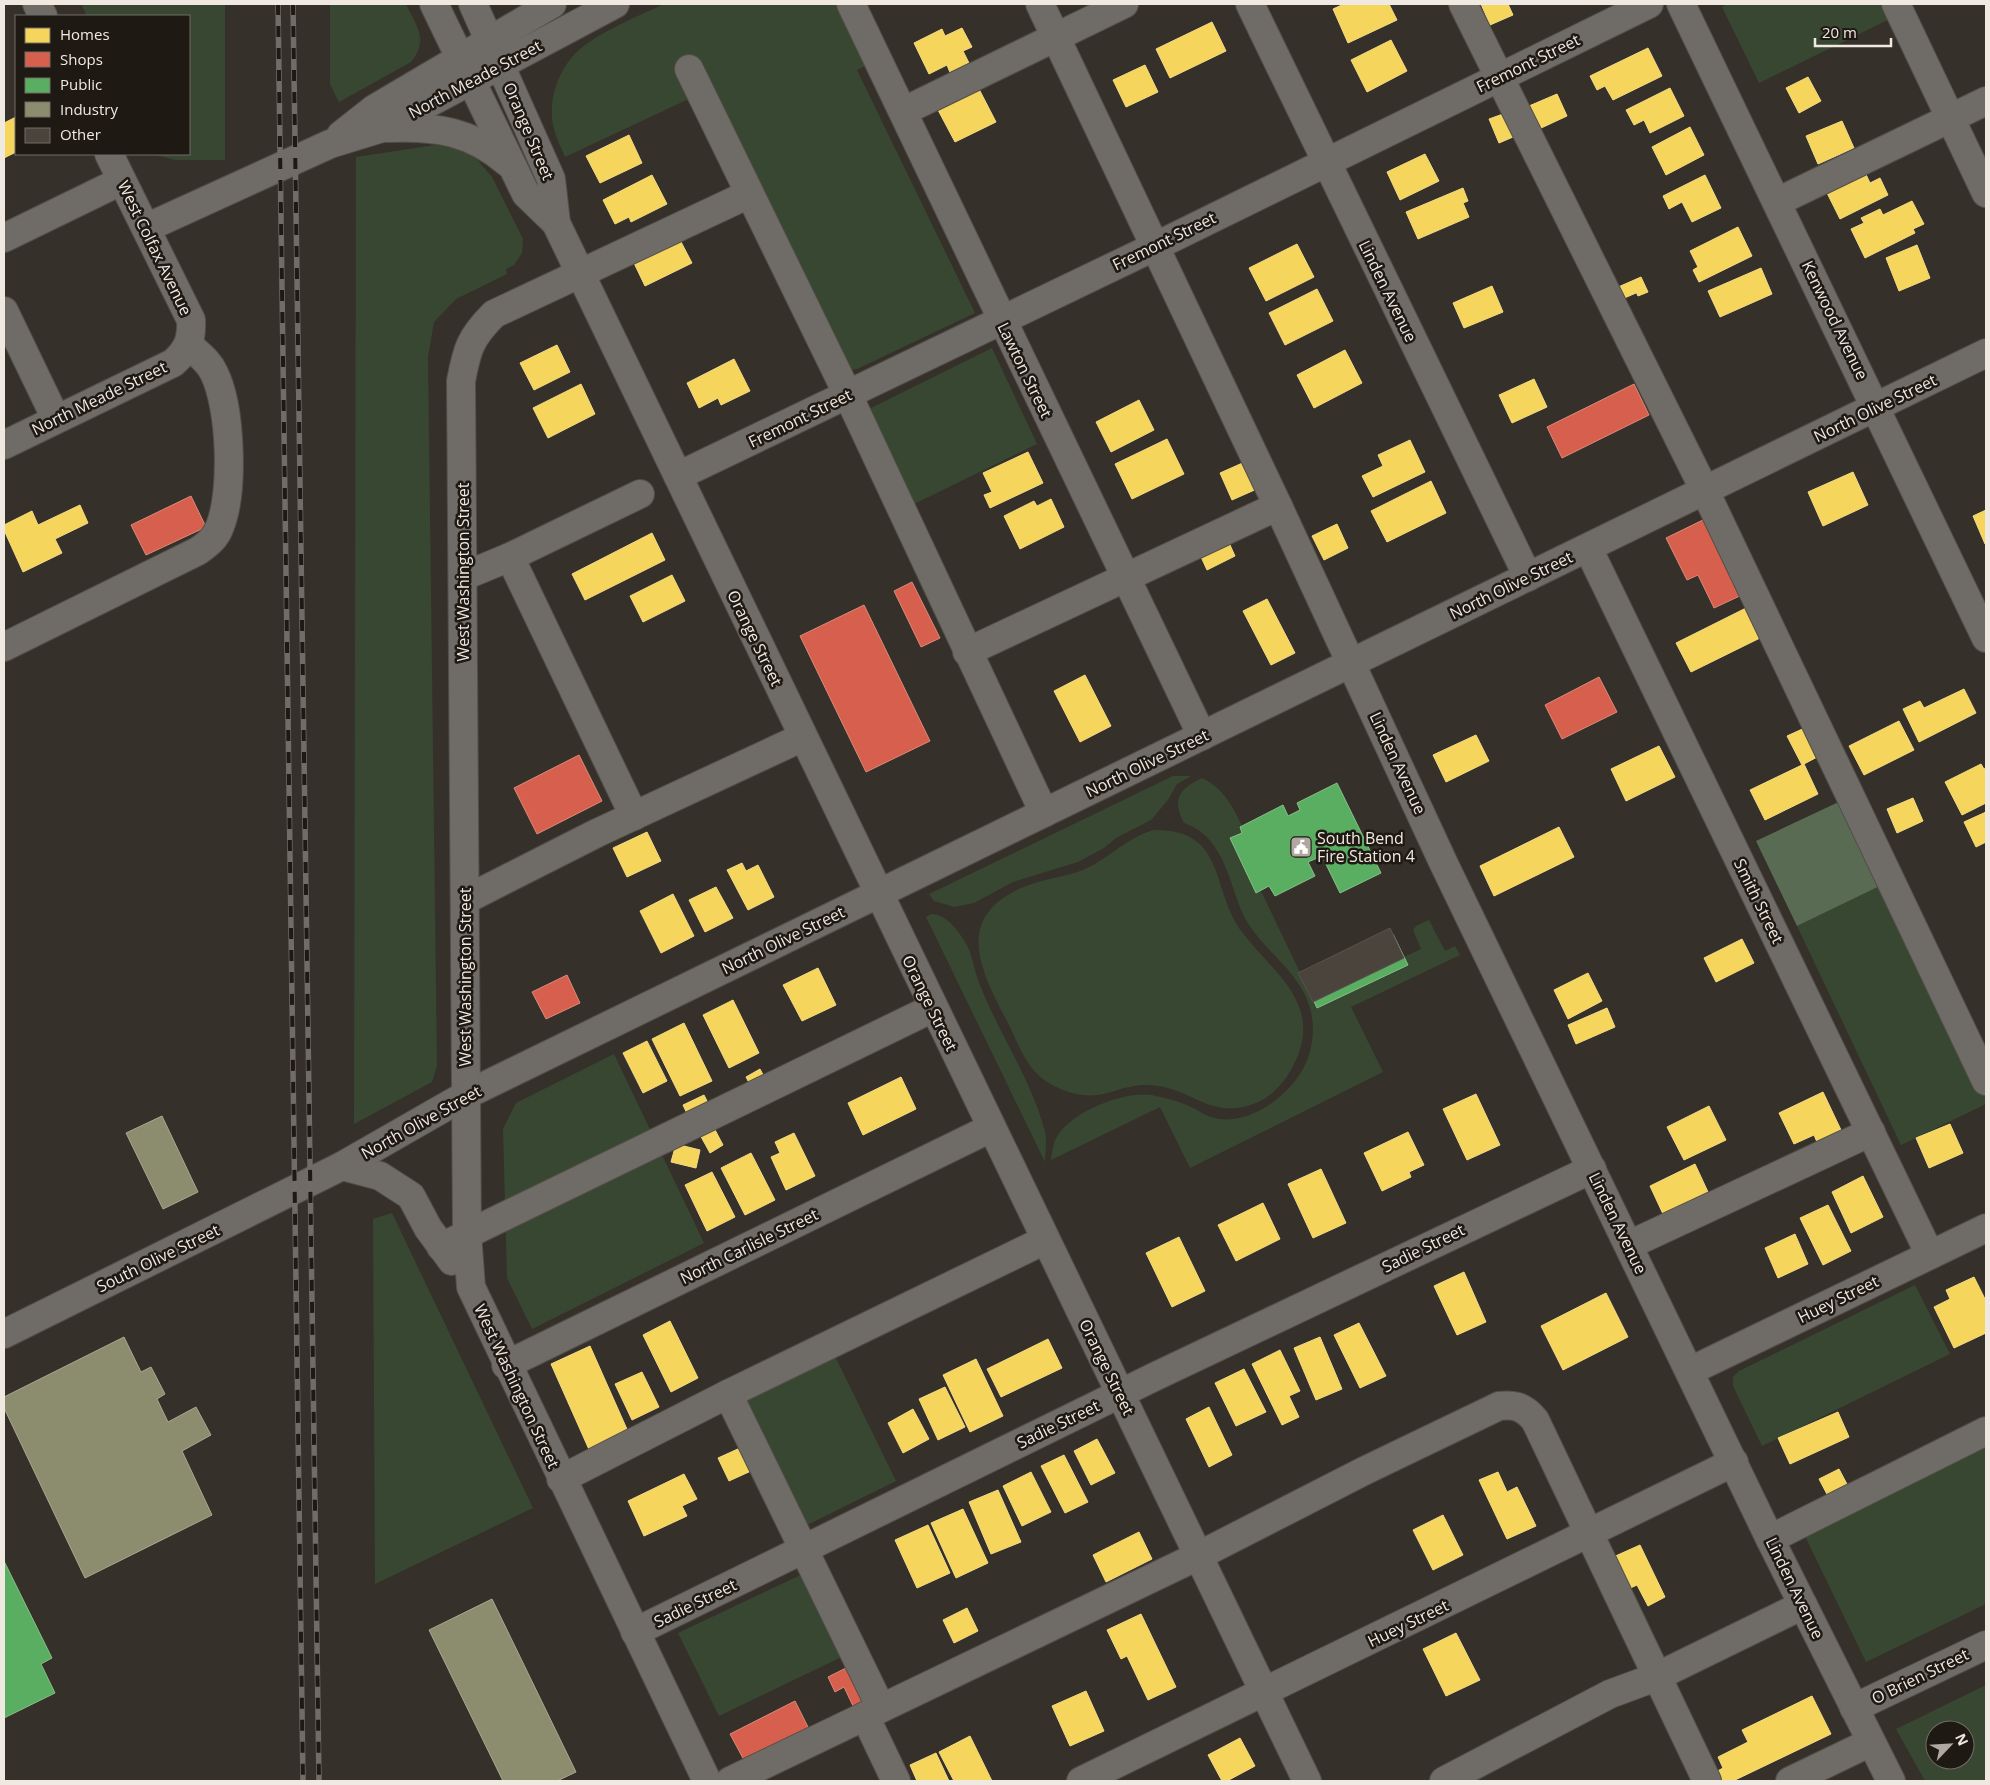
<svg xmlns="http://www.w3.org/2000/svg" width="1990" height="1785" font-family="'Open Sans',sans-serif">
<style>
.green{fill:#384731;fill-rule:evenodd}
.forest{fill:#596c53}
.homes{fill:#f6d55c;stroke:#f4db84}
.shops{fill:#d6604d;stroke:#de8979}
.public{fill:#5aae61;stroke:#87c087}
.industry{fill:#8c8c6e;stroke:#aaa890}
.building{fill:#4b443c;stroke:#58534d}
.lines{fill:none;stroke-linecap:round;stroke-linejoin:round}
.minor-casing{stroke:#534e48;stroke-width:30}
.minor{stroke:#6f6b66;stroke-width:28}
.rail-casing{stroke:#726c68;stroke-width:5.5}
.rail{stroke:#1f1914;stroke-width:4;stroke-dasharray:11;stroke-linecap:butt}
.labels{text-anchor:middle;stroke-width:5;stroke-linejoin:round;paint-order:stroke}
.street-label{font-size:16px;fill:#f0e9e1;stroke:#1f1914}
.poi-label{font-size:16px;fill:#f0e9e1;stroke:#1f1914;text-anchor:start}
</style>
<rect width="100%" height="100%" fill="#36302a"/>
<!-- green -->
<g class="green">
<polygon points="81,4 225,4 225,160 175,160 152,154 189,154 189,16 87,16"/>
<path d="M 330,4 L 406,4 C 417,27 429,40 411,62 L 339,102 L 330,84 Z"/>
<path d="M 664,4 L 837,4 L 867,65 L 857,70 L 975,313 L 857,369 L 850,370 L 695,96 L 565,157 C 561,147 555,136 553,125 C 548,99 559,67 580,49 C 600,32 640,15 664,4 Z"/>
<polygon points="1728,4 1890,4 1896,16 1759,83 1722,7"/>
<polygon points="435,145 457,146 475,157 492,177 523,239 522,253 514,265 506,269 507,274 456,299 434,322 428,357 437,1066 432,1082 354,1124 356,157"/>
<polygon points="992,348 1037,444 910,506 865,411"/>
<polygon points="1173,776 1191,776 1177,784 1168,800 1151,820 1116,838 1104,848 1078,862 1013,882 974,903 954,907 934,901 929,894"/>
<path d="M 1202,778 C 1224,789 1232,805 1242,826 L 1240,828 L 1242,833 L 1231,838 L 1256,893 L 1261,891 L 1317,1008 L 1408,965 L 1404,957 L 1421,949 L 1413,930 L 1416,926 L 1429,920 L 1445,951 L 1455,946 L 1460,955 L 1351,1007 L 1383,1072 L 1190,1168 L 1160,1107 L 1051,1160 C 1052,1152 1053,1142 1058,1135 C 1073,1111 1124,1091 1152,1095 C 1165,1098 1179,1101 1191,1107 C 1197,1109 1202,1114 1208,1116 C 1242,1129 1279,1103 1298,1077 C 1311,1059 1316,1033 1311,1012 C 1301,968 1258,950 1241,910 C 1228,877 1222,836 1184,823 C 1171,798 1180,789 1202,778 Z"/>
<path d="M 1154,830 C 1227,829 1210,889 1242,932 C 1274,974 1324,1004 1294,1064 C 1287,1079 1274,1095 1258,1102 C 1211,1123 1192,1086 1148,1085 C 1117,1084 1104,1103 1069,1092 C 1030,1080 1024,1056 1008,1023 C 983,975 952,920 1019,889 C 1039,879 1062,878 1083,870 C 1109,859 1127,837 1154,830 Z"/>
<polygon points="1886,883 1986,1094 1986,1104 1901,1145 1797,926"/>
<path d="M 931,914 C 946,914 958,930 965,942 C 973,954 974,972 980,985 C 999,1034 1030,1077 1044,1128 C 1048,1140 1045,1150 1045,1162 L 926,917 Z"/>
<polygon points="614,1054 704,1243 532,1329 507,1278 503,1129 516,1103"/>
<polygon points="392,1213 533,1508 375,1584 373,1219"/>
<polygon points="1915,1285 1950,1354 1762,1446 1733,1386 1733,1377 1739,1371"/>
<polygon points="832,1350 896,1481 801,1528 738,1397"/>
<polygon points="1986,1437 1986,1604 1866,1662 1801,1528"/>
<polygon points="809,1571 850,1653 719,1716 678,1633"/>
<path d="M 1986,1685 L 1986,1781 L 1925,1781 L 1896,1729 ZM 1935,1730 L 1965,1730 L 1965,1760 L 1935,1760 Z"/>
</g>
<!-- forest -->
<polygon class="forest" points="1845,799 1886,883 1797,926 1756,841"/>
<!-- homes -->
<g class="homes">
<polygon points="1344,4 1389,4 1397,20 1348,43 1333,9"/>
<polygon points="1481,4 1508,4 1513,15 1490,25"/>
<polygon points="1212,22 1226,51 1170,78 1156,49"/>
<polygon points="962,28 972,47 963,51 970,65 951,75 947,65 929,74 914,43 942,29 945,36"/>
<polygon points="1391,40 1407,71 1367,92 1351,60"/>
<polygon points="1648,48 1662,76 1613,100 1605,86 1597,90 1590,76"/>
<polygon points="1145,65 1158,92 1126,107 1113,80"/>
<polygon points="1808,77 1821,101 1799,113 1786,88"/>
<polygon points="1670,88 1684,116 1650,133 1644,120 1634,125 1626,110"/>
<polygon points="979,89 996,122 955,142 938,110"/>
<polygon points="1557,94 1567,116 1539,129 1529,106"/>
<polygon points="1503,114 1513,137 1499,143 1489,119"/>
<polygon points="16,117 16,152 4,158 4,123"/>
<polygon points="1842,121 1854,148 1818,164 1806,136"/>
<polygon points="1690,127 1704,155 1666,175 1652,147"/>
<polygon points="629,135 642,163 600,183 586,156"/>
<polygon points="1425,154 1439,181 1400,200 1387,172"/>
<polygon points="1863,168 1870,183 1880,178 1888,195 1840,219 1824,187"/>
<polygon points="652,175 667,204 631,222 629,217 615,224 603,200"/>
<polygon points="1705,175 1721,208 1692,222 1682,202 1669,209 1663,196"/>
<polygon points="1463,188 1468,201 1463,203 1469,217 1418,239 1406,212"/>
<polygon points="1912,201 1924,224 1913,229 1915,233 1865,258 1851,229 1864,223 1861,218 1880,209 1883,215"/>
<polygon points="1738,227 1752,256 1699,282 1693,270 1698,267 1690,251"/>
<polygon points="679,238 692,263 645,286 633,261"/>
<polygon points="1297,244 1314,277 1266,301 1249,268"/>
<polygon points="1917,245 1930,278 1899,291 1886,258"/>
<polygon points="1761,268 1772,294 1720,317 1708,291"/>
<polygon points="1641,277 1648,292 1638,296 1634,288 1636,293 1622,299 1616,288"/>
<polygon points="1492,286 1503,312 1464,328 1453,303"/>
<polygon points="1317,289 1333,321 1285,345 1269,313"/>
<polygon points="557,345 570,372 534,390 520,363"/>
<polygon points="1345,350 1362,383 1314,408 1297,375"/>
<polygon points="734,359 750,391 721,405 718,398 699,408 687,383"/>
<polygon points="1534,379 1547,407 1512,423 1499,395"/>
<polygon points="581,384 595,414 548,438 533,408"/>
<polygon points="1139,400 1154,430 1111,452 1096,422"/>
<polygon points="1167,439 1184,474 1132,499 1115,464"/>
<polygon points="1410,440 1425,472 1373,497 1362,476 1383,466 1378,455"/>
<polygon points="1028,452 1043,483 990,508 984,495 992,492 983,473"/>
<polygon points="1247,461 1259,488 1232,500 1220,473"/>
<polygon points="1853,472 1868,505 1823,526 1808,492"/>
<polygon points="1431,481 1446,513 1387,542 1371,511"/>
<polygon points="1051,499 1064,527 1020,549 1004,516 1034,501 1037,506"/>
<polygon points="80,505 88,523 55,539 62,553 23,572 4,530 4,525 32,511 38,525"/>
<polygon points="1986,510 1986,544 1985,544 1973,516"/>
<polygon points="1337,524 1348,548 1324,560 1312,536"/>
<polygon points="652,533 665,560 585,600 572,574"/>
<polygon points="1225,534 1235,556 1207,570 1197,548"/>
<polygon points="672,575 685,601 643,622 630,596"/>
<polygon points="1267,599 1295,653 1271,665 1243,611"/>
<polygon points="1746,608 1760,638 1691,672 1676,643"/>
<polygon points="1085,675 1111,726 1080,742 1054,691"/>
<polygon points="1964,689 1976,713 1919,742 1903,709 1920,701 1924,708"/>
<polygon points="1899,721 1914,750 1864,775 1849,746"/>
<polygon points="1809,726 1823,754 1802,765 1787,736"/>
<polygon points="1476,735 1489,761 1446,782 1433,755"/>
<polygon points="1659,746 1675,777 1626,801 1611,769"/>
<polygon points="1804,764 1818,794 1765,820 1750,790"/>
<polygon points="1981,764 1984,769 1986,768 1986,803 1962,815 1945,782"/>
<polygon points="1913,798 1923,821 1897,833 1887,809"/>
<polygon points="1986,812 1986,842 1976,847 1964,822"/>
<polygon points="1559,827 1574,857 1494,896 1480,866"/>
<polygon points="647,832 661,861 627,877 613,848"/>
<polygon points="742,863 746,871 758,865 774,897 748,910 727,870"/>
<polygon points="716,887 733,918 705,932 689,900"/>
<polygon points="673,894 694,936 661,953 640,911"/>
<polygon points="1742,939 1754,963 1716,982 1704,958"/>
<polygon points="818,968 836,1005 802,1021 783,985"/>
<polygon points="1588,973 1602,1001 1568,1019 1554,990"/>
<polygon points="733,1000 759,1053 729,1068 703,1015"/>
<polygon points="1607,1008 1615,1027 1576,1044 1568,1025"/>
<polygon points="684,1023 712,1081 680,1096 652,1039"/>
<polygon points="647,1041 667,1081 643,1093 623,1053"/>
<polygon points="760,1069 769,1086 755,1094 746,1077"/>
<polygon points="901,1077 916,1109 863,1135 848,1103"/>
<polygon points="1823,1092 1841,1130 1817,1142 1814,1135 1794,1144 1779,1113"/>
<polygon points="1476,1094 1500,1145 1467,1160 1443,1109"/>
<polygon points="704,1095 711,1109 690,1120 683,1105"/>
<polygon points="1709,1106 1726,1140 1684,1160 1667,1127"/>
<polygon points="1950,1124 1963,1153 1929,1168 1916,1138"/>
<polygon points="713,1126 723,1145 710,1153 699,1133"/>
<polygon points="1408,1132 1424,1165 1409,1172 1411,1177 1382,1191 1364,1153"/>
<polygon points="794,1133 815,1176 786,1190 771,1157 780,1153 775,1142"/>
<polygon points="676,1144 700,1150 696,1168 671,1162"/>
<polygon points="751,1153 775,1200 745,1215 721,1168"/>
<polygon points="1695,1164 1708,1192 1663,1214 1650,1186"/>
<polygon points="1321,1169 1346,1223 1313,1238 1288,1184"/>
<polygon points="712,1172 735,1217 707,1231 685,1185"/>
<polygon points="1863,1176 1883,1217 1851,1233 1832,1192"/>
<polygon points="1263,1203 1280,1239 1236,1261 1218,1225"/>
<polygon points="1828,1205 1851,1251 1823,1265 1800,1218"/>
<polygon points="1795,1234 1808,1264 1778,1278 1765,1248"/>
<polygon points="1179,1237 1205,1291 1172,1307 1146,1253"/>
<polygon points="1464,1272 1486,1322 1457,1335 1434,1286"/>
<polygon points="1974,1277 1986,1301 1986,1333 1954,1348 1934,1307 1950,1299 1946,1290"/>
<polygon points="1606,1293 1628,1337 1563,1370 1541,1326"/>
<polygon points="670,1321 698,1378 671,1392 643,1335"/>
<polygon points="1359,1323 1386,1376 1360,1388 1334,1335"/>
<polygon points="1320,1337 1342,1389 1316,1400 1294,1348"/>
<polygon points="1048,1339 1062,1368 1001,1397 987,1369"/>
<polygon points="590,1346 630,1436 591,1454 551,1364"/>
<polygon points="1280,1350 1300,1391 1289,1396 1299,1417 1282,1425 1252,1364"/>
<polygon points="976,1359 1003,1416 970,1432 943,1375"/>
<polygon points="1244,1369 1266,1412 1236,1426 1215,1383"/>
<polygon points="642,1372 659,1407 632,1420 615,1384"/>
<polygon points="945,1387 965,1427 938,1440 919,1399"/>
<polygon points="1209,1407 1232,1455 1209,1467 1186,1419"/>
<polygon points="913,1409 929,1439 903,1453 888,1423"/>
<polygon points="1838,1412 1849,1437 1790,1464 1778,1438"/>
<polygon points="1097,1439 1115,1473 1091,1485 1074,1451"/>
<polygon points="740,1448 751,1471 729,1481 718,1458"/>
<polygon points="1064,1455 1088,1502 1065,1513 1041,1466"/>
<polygon points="1839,1469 1849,1488 1829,1498 1819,1479"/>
<polygon points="1031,1472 1051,1512 1022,1526 1003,1486"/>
<polygon points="1498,1472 1507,1492 1517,1487 1536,1526 1507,1539 1479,1480"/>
<polygon points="684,1474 697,1499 682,1506 687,1516 644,1536 628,1501"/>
<polygon points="998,1490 1021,1542 991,1554 969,1502"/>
<polygon points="963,1509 988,1563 956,1578 931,1523"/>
<polygon points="1443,1515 1463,1555 1433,1570 1413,1530"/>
<polygon points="928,1525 950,1573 917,1588 895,1540"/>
<polygon points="1139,1532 1152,1559 1106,1582 1093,1555"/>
<polygon points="1640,1545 1665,1597 1648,1606 1637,1585 1626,1590 1611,1558"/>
<polygon points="967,1608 978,1631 954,1643 943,1620"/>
<polygon points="1141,1614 1176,1687 1148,1700 1127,1656 1121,1659 1107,1630"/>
<polygon points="1456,1633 1480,1680 1446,1696 1423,1649"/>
<polygon points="1086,1691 1104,1731 1070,1746 1052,1706"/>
<polygon points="1812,1696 1831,1734 1733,1781 1717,1781 1714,1773 1723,1768 1718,1757 1748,1742 1742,1730"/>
<polygon points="970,1736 992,1781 954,1781 939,1752"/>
<polygon points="1240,1738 1255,1766 1227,1781 1222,1781 1208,1755"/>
<polygon points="936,1753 949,1781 917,1781 910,1765"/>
</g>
<!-- shops -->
<g class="shops">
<polygon points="1634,384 1649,415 1562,458 1547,427"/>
<polygon points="191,496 206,527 146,555 131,525"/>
<polygon points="1707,518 1744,594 1714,608 1698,575 1687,580 1666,538"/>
<polygon points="912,582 940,638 921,647 894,591"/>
<polygon points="864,605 930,741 866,772 800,636"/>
<polygon points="1599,677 1617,712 1562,739 1545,705"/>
<polygon points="579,755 602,801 537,834 514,788"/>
<polygon points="567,975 580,1003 546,1019 532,992"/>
<polygon points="856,1663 873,1699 854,1708 844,1687 835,1692 828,1677"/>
<polygon points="795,1701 809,1729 745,1762 730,1734"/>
</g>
<!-- public -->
<g class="public">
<polygon points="1337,783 1381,873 1340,893 1322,856 1308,862 1315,876 1275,896 1269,886 1256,893 1230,838 1242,833 1240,827 1283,805 1288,816 1300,810 1297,803"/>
<polygon points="1393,934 1408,965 1317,1008 1303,978"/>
<polygon points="4,1561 52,1658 41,1664 55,1693 4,1718"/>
</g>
<!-- industry -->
<g class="industry">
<polygon points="162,1116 198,1192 163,1209 126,1133"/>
<polygon points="124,1337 141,1372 151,1367 165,1394 157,1399 168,1422 196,1407 211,1435 182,1451 212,1515 85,1578 4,1408 4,1397"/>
<polygon points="492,1599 576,1772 557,1781 503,1781 429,1630"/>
</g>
<!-- building -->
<polygon class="building" points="1390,928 1404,958 1313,1002 1298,973"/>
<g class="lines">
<!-- minor casing -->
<g class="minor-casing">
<g id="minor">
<polyline points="37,4 43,16"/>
<polyline points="434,4 526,194 556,223"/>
<polyline points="473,4 551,179 556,223 1307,1781"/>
<polyline points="851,4 1202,736"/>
<polyline points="1040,4 1278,506 1443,862 1770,1539 1891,1781"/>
<polyline points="1250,4 1528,577"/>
<polyline points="1463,4 1705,491 1986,1081"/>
<polyline points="1681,4 1986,638"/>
<polyline points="1896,4 1986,193"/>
<polyline points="689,69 848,395 1044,813"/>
<polyline points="904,111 1124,4"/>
<path d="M 388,128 C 436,126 471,131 508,163"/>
<polyline points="341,135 374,109 552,4"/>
<polyline points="1777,202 1986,101"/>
<polyline points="146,228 330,144 382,128 615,4"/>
<polyline points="4,238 121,181"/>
<polyline points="4,311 56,419"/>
<path d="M 4,445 L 173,363 C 188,350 192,339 191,320 L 109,154"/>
<polyline points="678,476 1154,247 1649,4"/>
<polyline points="1588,548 1930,1255"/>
<polyline points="510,557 634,816"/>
<polyline points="464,576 510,557 640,494"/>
<path d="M 4,647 L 198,551 C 208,544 216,538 220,526 C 234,491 231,407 214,373 C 209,361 198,354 189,345"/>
<polyline points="967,652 1278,506"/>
<polyline points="465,900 597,833 803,737"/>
<polyline points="342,1166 380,1176 411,1196 428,1228 452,1261"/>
<polyline points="1629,1245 1871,1132"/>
<polyline points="441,1247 933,1008"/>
<polyline points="4,1334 342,1166 466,1095 1986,353"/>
<polyline points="506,1365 991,1128"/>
<polyline points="1690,1371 1986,1228"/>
<polyline points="728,1394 881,1708"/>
<polyline points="561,1479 728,1394 1045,1240"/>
<polyline points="1770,1539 1986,1431"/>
<polyline points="635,1632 1154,1377 1592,1169"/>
<polyline points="1854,1708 1986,1645"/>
<polyline points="865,1716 896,1781"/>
<path d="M 707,1781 L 471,1287 L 467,1234 L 461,381 C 467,349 470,338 494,314 L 749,194"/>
<path d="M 730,1781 L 1198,1556 L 1364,1471 L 1499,1406 C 1515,1404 1524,1407 1535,1420 L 1707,1781"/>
<polyline points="1081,1781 1734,1462"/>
<polyline points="1444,1781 1610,1694 1656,1677 1803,1605"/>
<polyline points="1790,1781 1871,1742"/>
</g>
</g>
<!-- minor -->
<use href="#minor" class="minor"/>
<!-- rail casing -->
<g class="rail-casing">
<g id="rail">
<polyline points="278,4 303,1781"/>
<polyline points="293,4 319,1781"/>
</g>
</g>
<!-- rail -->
<use href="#rail" class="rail"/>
</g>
<!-- icons -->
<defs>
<g id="civic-square" transform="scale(1.125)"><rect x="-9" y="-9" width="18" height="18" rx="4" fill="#afa8a1" stroke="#1f1914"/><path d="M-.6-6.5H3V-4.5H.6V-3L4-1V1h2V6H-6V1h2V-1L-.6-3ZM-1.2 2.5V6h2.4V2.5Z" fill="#fff"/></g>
</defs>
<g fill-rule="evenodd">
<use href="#civic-square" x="1301" y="847"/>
</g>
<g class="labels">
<!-- street labels -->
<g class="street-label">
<text transform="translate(1528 63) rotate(-26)" y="6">Fremont Street</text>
<text transform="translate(475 79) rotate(-28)" y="6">North Meade Street</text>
<text transform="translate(529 131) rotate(67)" y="6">Orange Street</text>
<text transform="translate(1164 241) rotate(-26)" y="6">Fremont Street</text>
<text transform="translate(155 248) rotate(64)" y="6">West Colfax Avenue</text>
<text transform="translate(1388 291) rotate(64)" y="6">Linden Avenue</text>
<text transform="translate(1835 320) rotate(64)" y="6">Kenwood Avenue</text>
<text transform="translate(1025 370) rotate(64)" y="6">Lawton Street</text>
<text transform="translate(99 398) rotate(-26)" y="6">North Meade Street</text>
<text transform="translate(1875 408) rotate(-26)" y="6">North Olive Street</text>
<text transform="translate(800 418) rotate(-26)" y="6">Fremont Street</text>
<text transform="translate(463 572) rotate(-90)" y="6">West Washington Street</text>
<text transform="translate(1511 585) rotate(-26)" y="6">North Olive Street</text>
<text transform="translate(755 638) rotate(64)" y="6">Orange Street</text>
<text transform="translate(1147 763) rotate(-26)" y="6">North Olive Street</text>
<text transform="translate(1398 763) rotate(65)" y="6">Linden Avenue</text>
<text transform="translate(1759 901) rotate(64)" y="6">Smith Street</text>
<text transform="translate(783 940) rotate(-26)" y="6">North Olive Street</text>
<text transform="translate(465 977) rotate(-90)" y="6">West Washington Street</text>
<text transform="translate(930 1003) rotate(64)" y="6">Orange Street</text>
<text transform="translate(421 1122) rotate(-29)" y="6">North Olive Street</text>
<text transform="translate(1618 1223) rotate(64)" y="6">Linden Avenue</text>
<text transform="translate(749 1246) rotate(-26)" y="6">North Carlisle Street</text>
<text transform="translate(1423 1248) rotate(-26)" y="6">Sadie Street</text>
<text transform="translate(158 1258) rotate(-26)" y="6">South Olive Street</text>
<text transform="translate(1838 1299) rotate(-26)" y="6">Huey Street</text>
<text transform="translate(1107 1367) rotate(64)" y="6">Orange Street</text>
<text transform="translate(517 1386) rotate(65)" y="6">West Washington Street</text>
<text transform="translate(1058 1424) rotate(-26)" y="6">Sadie Street</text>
<text transform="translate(1795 1588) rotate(64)" y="6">Linden Avenue</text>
<text transform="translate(695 1603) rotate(-26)" y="6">Sadie Street</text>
<text transform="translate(1408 1623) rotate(-26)" y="6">Huey Street</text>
<text transform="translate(1920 1676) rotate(-26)" y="6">O Brien Street</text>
</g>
<!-- poi labels -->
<g class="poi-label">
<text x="1317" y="844">South Bend<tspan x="1317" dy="18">Fire Station 4</tspan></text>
</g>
</g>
<!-- border -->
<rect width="1990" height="1785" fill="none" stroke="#f0e9e1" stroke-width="10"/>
<!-- legend -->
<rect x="15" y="15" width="175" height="140" fill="#1f1914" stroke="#736c66"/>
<rect x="25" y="28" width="25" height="15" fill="#f6d55c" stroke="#736c66"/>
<text x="60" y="40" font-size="15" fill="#f0e9e1">Homes</text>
<rect x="25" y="52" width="25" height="15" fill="#d6604d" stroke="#736c66"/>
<text x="60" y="65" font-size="15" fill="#f0e9e1">Shops</text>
<rect x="25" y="78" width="25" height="15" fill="#5aae61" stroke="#736c66"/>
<text x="60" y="90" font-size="15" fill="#f0e9e1">Public</text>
<rect x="25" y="102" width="25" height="15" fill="#8c8c6e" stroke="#736c66"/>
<text x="60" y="115" font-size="15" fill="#f0e9e1">Industry</text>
<rect x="25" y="128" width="25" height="15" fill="#4b443c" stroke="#736c66"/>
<text x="60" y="140" font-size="15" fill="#f0e9e1">Other</text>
<!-- north arrow -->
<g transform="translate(1950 1745) rotate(65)"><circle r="24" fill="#1f1914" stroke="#736c66"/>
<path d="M0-4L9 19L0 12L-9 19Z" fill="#afa8a1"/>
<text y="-8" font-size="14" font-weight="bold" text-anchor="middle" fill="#f0e9e1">N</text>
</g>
<!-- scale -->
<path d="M1815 38v8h76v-8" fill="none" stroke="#f0e9e1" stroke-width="2.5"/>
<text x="1822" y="38" font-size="15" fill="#f0e9e1" stroke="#1f1914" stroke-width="4" paint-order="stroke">20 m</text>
</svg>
